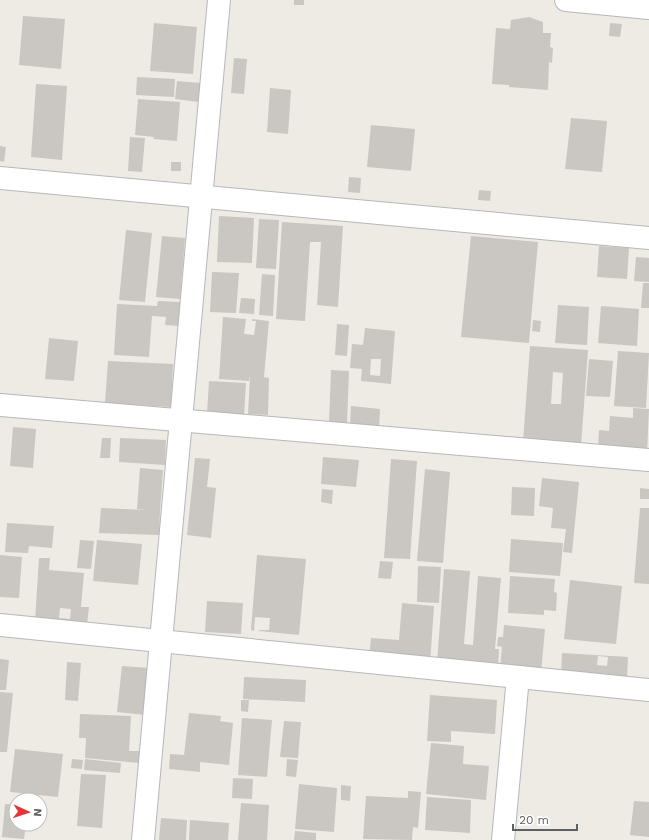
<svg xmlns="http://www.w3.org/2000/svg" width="649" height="840" font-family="'Work Sans',sans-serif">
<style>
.building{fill:#cac6c2;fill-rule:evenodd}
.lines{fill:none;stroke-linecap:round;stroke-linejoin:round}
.minor-casing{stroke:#b5b7bb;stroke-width:24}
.minor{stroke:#fff;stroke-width:22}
</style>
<rect width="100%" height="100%" fill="#eeebe4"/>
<!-- building -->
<g class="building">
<rect x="294" y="0" width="10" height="5"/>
<polygon points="23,16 65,19 61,69 19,65"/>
<polygon points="529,17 543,22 543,33 551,33 550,47 553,48 552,63 549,62 548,90 509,87 509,85 492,84 496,28 510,29 511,20"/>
<polygon points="154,23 197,27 193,74 150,71"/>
<polygon points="610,23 622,24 620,37 609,36"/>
<polygon points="234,58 247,59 244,94 231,93"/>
<polygon points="137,77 175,79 174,97 136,95"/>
<polygon points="177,81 201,83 199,102 175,99"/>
<polygon points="36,84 67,86 62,160 31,157"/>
<polygon points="270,88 291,90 288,134 267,132"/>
<polygon points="138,99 180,102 177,141 153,139 154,137 135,135"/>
<polygon points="571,118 607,121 602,172 565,169"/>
<polygon points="371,125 415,129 411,171 367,167"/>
<polygon points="130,137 145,138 142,172 128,171"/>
<polygon points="0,146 6,147 4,162 0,161"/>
<rect x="171" y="162" width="10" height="9"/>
<polygon points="349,177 361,178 360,193 348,192"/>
<polygon points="479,190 491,191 490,201 478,200"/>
<polygon points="219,216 254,218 252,263 217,262"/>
<polygon points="259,219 279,220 276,269 256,268"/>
<polygon points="282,222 343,226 338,307 317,305 321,242 310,242 305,321 276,319"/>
<polygon points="126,230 152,233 145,302 119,300"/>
<polygon points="162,236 185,238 180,299 156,297"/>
<polygon points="471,236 538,242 529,343 461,337"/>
<polygon points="599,246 629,248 627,279 597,277"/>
<polygon points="636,257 649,258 649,282 634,281"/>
<polygon points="212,272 239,273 236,313 210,312"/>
<polygon points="262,274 275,275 273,316 259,315"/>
<polygon points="643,283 649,283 649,308 641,308"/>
<polygon points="241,298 255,299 254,314 239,313"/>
<polygon points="158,301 180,302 179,326 165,325 166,317 152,316 149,357 114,355 117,304 157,306"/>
<polygon points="558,305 589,307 587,345 555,343"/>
<polygon points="601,306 639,309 637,346 598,343"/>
<polygon points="223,317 246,319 244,334 254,335 256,321 252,321 252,319 269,321 264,377 269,378 268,415 248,414 250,376 258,376 250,376 250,375 249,381 219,379"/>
<polygon points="533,320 541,321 540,332 532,331"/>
<polygon points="337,324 349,325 347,356 335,355"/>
<path d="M 365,328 L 395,331 L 391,384 L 361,381 L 362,369 L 350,368 L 352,344 L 363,345 ZM 371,359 L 381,359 L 380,376 L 370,375 Z"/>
<polygon points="49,338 78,341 74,381 45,379"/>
<path d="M 530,346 L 588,350 L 581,446 L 523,442 ZM 553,372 L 563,373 L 561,404 L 551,404 Z"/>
<polygon points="618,351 649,353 646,408 614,406"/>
<polygon points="589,359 613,361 610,397 586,396"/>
<polygon points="108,361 173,364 171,407 105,403"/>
<polygon points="331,370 349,371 347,424 329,424"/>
<polygon points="209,381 246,383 244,416 207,413"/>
<polygon points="351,406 380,409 379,428 350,426"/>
<polygon points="633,408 649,409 647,453 598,449 599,430 609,431 610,416 633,418"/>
<polygon points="13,427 36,429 33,468 10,466"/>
<polygon points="102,438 111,438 110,458 100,458"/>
<polygon points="120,438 166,440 165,465 119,462"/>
<polygon points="323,457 359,460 356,487 321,484"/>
<polygon points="195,458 210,459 207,487 216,488 211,538 187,535"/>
<polygon points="391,459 417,461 410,559 384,558"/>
<polygon points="140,468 163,470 160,511 159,535 99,533 101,508 147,510 137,509"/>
<polygon points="425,469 450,472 443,563 417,561"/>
<polygon points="542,478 579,482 572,553 563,552 566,529 551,528 553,508 539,506"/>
<polygon points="512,487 535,488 534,516 511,515"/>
<polygon points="640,488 649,489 649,499 640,499"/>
<polygon points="322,489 333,490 332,504 321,502"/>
<polygon points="640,508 649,508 649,584 634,583"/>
<polygon points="7,523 54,526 52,548 29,546 28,553 5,552"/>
<polygon points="511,539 563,543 560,576 509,572"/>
<polygon points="80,540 94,541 91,569 77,568"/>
<polygon points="97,540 142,544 138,585 93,581"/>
<polygon points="0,555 22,557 19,598 0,597"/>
<polygon points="257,555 306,559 299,635 259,631 259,630 269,630 270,618 255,617 254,631 251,630"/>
<path d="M 39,558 L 50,558 L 49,570 L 84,573 L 81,607 L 89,607 L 87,625 L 35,621 ZM 60,608 L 71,609 L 70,619 L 59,618 Z"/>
<polygon points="380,561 393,562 391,579 378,578"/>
<polygon points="418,566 441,567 439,603 417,602"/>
<polygon points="444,569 470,571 464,644 473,645 478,576 501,578 495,649 499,649 498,668 437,663"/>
<polygon points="510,576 555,579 554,592 557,593 556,611 544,610 544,615 508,613"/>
<polygon points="570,580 622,586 616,644 564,639"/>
<polygon points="207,601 243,603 241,634 205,632"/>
<polygon points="402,603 434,606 430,664 369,659 371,638 399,640"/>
<polygon points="504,625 545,629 541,673 500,669 502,647 497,646 498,637 503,637"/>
<path d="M 562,653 L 628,657 L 627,678 L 561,674 ZM 598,656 L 608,657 L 607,666 L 597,665 Z"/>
<polygon points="0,659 9,660 6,690 0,690"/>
<polygon points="67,662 81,663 78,701 65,700"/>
<polygon points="122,666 149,668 145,715 117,712"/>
<polygon points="244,677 306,680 305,702 243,699"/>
<polygon points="0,692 13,693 7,752 0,752"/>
<polygon points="430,695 497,700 495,734 451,731 451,742 427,741"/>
<polygon points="241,700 249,700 248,712 241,711"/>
<polygon points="189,713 221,716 220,721 233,723 229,765 200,762 200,772 169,769 170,754 184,755"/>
<polygon points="80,714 131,716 129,751 140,751 139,763 85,758 86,738 79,738"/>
<polygon points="242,718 272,720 267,777 238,775"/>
<polygon points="284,721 301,722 298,758 280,757"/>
<polygon points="431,743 464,746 463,764 489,766 486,800 426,794"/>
<polygon points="15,749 63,754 58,797 10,792"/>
<polygon points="72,759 83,760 82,769 71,768"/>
<polygon points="85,759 121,763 120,773 84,770"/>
<polygon points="287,759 298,760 296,777 286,776"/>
<polygon points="81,774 106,775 102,828 77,826"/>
<polygon points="233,778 253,779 252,799 232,798"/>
<polygon points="299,784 337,788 334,832 295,829"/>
<polygon points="341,785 351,786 350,801 341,800"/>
<polygon points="408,791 421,792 418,828 413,827 412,840 363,839 366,796 408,798"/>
<polygon points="427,797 471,800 470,833 425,830"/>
<polygon points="634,801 649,802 649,837 630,835"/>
<polygon points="241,803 269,805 267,840 238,840"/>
<polygon points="5,804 16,805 16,824 26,824 24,839 2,837"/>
<polygon points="161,818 187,820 186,840 159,840"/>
<polygon points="190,820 229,823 228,840 189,840"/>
<polygon points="295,831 316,833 316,840 294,840"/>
</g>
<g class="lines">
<!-- minor casing -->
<g class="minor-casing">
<g id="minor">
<polyline points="566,0 649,8"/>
<polyline points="0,178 649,238"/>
<polyline points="0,405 649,460"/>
<polyline points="0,625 649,690"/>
<polyline points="143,840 219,0"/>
<polyline points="503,840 518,677"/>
</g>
</g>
<!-- minor -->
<use href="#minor" class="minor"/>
</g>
<!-- north arrow -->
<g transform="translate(28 812) rotate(93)"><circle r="19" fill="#ffffff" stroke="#bebfc1"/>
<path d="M0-3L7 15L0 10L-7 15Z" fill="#e43735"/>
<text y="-6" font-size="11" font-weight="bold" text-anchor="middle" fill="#5c6064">N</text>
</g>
<!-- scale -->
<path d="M513 824v6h64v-6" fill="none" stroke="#5c6064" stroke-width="2"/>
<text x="519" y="824" font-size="12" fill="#5c6064" stroke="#ffffff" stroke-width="3" paint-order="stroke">20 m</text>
</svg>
